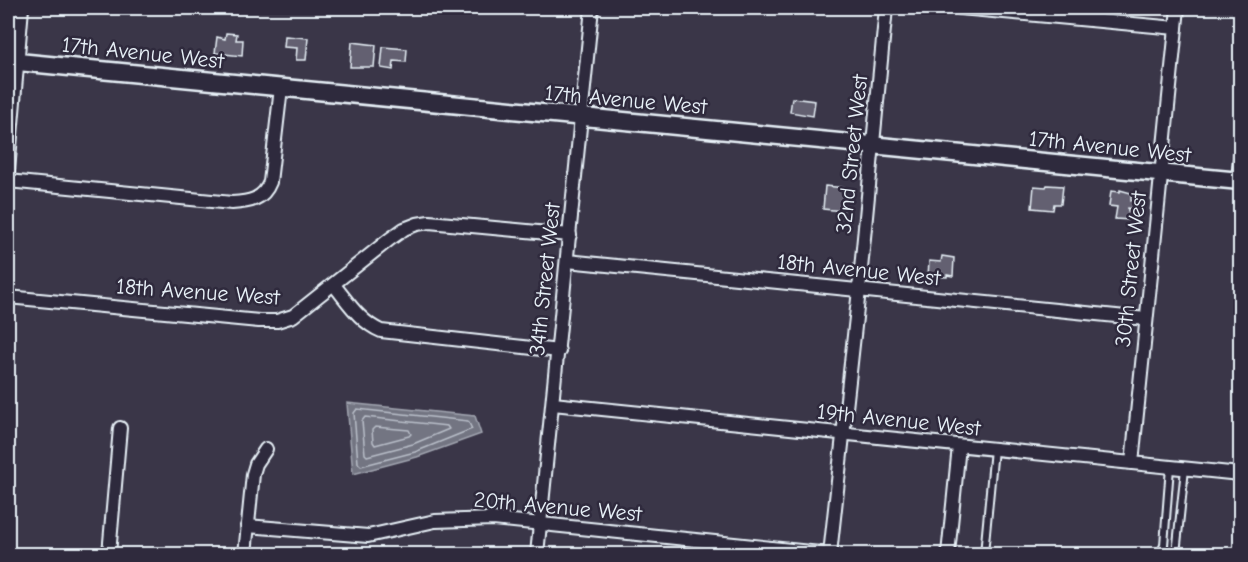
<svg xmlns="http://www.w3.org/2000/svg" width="1248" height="562" font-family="'Comic Neue',sans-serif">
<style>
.water{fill:#737482;stroke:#a2a6b1;stroke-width:1.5}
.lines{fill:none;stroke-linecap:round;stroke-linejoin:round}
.shore{stroke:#b9bfc9;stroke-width:1.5}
.building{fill:#636171;stroke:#e8f1f8;stroke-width:1.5}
.lane-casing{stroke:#e8f1f8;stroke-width:10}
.street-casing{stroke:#e8f1f8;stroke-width:16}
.secondary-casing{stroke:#e8f1f8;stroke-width:21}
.lane{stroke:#2f2a3d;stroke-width:6}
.street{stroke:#2f2a3d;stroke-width:12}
.secondary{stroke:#2f2a3d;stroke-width:16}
.labels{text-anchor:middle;stroke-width:5;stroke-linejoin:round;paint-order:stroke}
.street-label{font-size:22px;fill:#e8f1f8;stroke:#2f2a3d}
</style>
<rect width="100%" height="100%" fill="#3a3648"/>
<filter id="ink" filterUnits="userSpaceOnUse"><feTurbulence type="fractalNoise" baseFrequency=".0167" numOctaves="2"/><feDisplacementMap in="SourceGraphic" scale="12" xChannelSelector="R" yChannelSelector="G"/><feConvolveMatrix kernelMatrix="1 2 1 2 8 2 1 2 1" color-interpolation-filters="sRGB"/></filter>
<g filter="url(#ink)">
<!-- water -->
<polygon class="water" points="347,403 475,416 481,434 417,457 353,474"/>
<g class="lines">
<!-- shore -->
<g class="shore">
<polygon points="357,409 468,421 472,429 415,452 361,466 358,463 354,413"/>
<polygon points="365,417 447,426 449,429 413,444 367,456 365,454 362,421"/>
<polygon points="375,427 409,430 411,434 409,436 375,445 373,442 372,430"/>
</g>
</g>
<!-- building -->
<g class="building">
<polygon points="226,33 237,34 236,40 243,40 242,56 215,53 217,37 225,39"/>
<polygon points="285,36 308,38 306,60 296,60 297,48 284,47"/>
<polygon points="352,42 376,45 374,67 350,67"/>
<polygon points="383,47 407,49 406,62 394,61 393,70 381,68"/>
<polygon points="792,98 815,101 813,116 790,112"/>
<polygon points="1047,185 1063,186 1061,204 1054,204 1053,210 1032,208 1034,186 1046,187"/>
<polygon points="825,186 846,188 843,211 823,209"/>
<polygon points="1120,190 1131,193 1131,201 1136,201 1136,209 1128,208 1128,211 1131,212 1130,220 1115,219 1117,207 1109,206 1111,191 1120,192"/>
<polygon points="942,256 954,258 953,276 947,275 947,277 928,276 929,261 941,262"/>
</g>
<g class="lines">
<!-- lane casing -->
<g class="lane-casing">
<g id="lane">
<polyline points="1235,180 1240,124"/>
<polyline points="984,554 994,449"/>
<polyline points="1160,554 1164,545 1170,467"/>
<polyline points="1176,554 1185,469"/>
</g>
</g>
<!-- street casing -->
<g class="street-casing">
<g id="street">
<polyline points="960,8 1176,28"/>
<polyline points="8,171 22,8"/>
<path d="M 8,181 L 232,203 C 249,202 263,200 270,182 L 281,88"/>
<polyline points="567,261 1146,319"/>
<path d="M 334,285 C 348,302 360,322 381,331 L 559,351"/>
<polyline points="8,297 259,321 277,321 293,316 390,239 404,229 417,224 429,222 570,235"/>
<polyline points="553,404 1240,474"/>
<polyline points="1132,463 1178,8"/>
<polyline points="247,526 368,536 435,521 493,519 830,554"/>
<polyline points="109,554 120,428"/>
<polyline points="245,554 253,474 256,464 266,449"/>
<polyline points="537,554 592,8"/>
<polyline points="830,554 859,290 886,8"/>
<polyline points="948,554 959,446"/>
</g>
</g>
<!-- secondary casing -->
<g class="secondary-casing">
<polyline id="secondary" points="8,61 1240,181"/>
</g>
<!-- lane -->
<use href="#lane" class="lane"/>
<!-- street -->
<use href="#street" class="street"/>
<!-- secondary -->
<use href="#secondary" class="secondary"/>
</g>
</g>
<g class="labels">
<!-- street labels -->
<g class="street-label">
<text transform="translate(143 52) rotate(6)" y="8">17th Avenue West</text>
<text transform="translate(626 99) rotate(5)" y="8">17th Avenue West</text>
<text transform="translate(1110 146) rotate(6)" y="8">17th Avenue West</text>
<text transform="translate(851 154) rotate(-84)" y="8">32nd Street West</text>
<text transform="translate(859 269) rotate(6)" y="8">18th Avenue West</text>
<text transform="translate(1130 269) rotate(-84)" y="8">30th Street West</text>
<text transform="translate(544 279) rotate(-84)" y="8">34th Street West</text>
<text transform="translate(198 291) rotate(4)" y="8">18th Avenue West</text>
<text transform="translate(899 419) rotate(6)" y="8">19th Avenue West</text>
<text transform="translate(558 506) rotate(5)" y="8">20th Avenue West</text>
</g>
</g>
<!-- margin -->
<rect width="1248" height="562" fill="none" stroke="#2f2a3d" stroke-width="30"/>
<rect x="15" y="15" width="1218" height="532" fill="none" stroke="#e8f1f8" stroke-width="2" filter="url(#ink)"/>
</svg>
